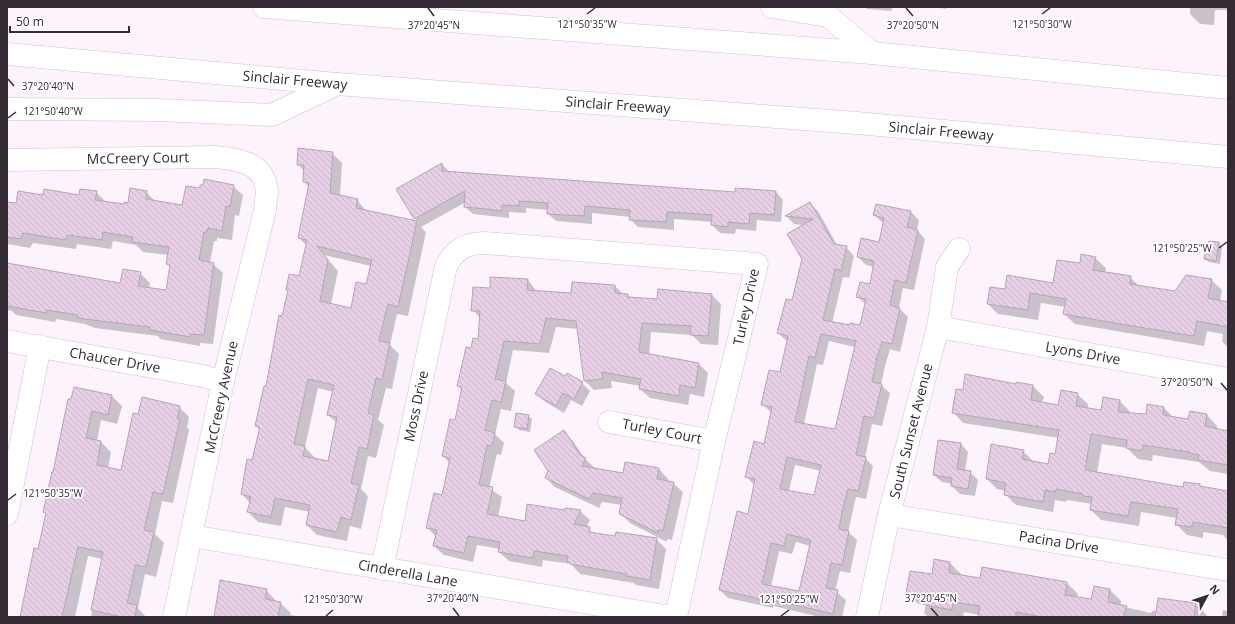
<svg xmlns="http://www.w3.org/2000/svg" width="1235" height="624" font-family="'Open Sans',sans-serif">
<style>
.shadow{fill:#0003;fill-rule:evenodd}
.building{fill:url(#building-back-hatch);stroke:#b9a2b8;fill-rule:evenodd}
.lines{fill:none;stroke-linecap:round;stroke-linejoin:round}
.minor-casing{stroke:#d5bdd4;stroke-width:23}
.highway-casing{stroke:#d5bdd4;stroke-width:23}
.minor{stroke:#fff;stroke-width:22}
.highway{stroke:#fff;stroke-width:22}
.ticks{fill:none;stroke:#342b34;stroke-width:1.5}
.labels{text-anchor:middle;stroke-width:3.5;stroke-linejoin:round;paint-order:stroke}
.street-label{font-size:14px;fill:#342b34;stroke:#fff}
.ticks-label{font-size:10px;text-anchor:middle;fill:#342b34;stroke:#fff;stroke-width:3.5;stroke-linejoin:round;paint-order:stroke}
</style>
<defs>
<pattern id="building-back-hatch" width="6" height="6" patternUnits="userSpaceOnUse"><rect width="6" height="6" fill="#e7cfe6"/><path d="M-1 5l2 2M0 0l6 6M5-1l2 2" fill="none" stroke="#c7b2c6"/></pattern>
</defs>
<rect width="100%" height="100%" fill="#fdf3fd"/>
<!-- shadow -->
<g class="shadow">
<polygon points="865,7 892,7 892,11 867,9"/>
<polygon points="935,7 946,7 946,9"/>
<polygon points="1190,7 1228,7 1228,10 1215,10 1214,25 1200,24 1190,14"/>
<path d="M 332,153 L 342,163 L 340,196 L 357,200 L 367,212 L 418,223 L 398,189 L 442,164 L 450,173 L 736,193 L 776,192 L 783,200 L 781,222 L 757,220 L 756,231 L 736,229 L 735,234 L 720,233 L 712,225 L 713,222 L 674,219 L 674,230 L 638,227 L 630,219 L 630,217 L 592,213 L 592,224 L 556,221 L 548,214 L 548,210 L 526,208 L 526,213 L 509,212 L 509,218 L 473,214 L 465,207 L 466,202 L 421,227 L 426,232 L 408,316 L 397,314 L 390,345 L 399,354 L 392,389 L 386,388 L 378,420 L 384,425 L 376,458 L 368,456 L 361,489 L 368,496 L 361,529 L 350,526 L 347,541 L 317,535 L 307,525 L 310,512 L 285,507 L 281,526 L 258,522 L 248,512 L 250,503 L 242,494 L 252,461 L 260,430 L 256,426 L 267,388 L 289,291 L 287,289 L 300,278 L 307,246 L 299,238 L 309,187 L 304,182 L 304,171 L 298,164 ZM 324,255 L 371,266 L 367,286 L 351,309 L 331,304 L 338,271 ZM 318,388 L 333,392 L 328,415 L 337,423 L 328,462 L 314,459 L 314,457 L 305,447 Z"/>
<polygon points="233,186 243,195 239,216 235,215 232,240 217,238 217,241 214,241 210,263 213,264 223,273 213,344 200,343 200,346 160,339 158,336 95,328 85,324 56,319 55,322 16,315 12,311 7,310 7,264 121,284 140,273 150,283 149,289 167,292 171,267 167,264 168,255 143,252 136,245 113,241 111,249 77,244 76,249 33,243 30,248 7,244 7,203 17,205 44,197 80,196 96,192 106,202 125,206 146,192 156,202 183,206 200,189"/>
<path d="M 809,203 L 818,211 L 837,245 L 846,247 L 854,256 L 849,278 L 843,277 L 832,323 L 851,326 L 861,326 L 866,305 L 858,297 L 870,286 L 874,267 L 866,265 L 858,257 L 879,243 L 884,224 L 874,215 L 911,212 L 919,220 L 917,230 L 925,239 L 914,290 L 903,288 L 899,308 L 908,317 L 900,352 L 890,349 L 885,366 L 881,385 L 890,393 L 882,426 L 872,424 L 865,458 L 873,466 L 866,499 L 856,497 L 848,532 L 857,540 L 850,573 L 840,571 L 835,591 L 846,600 L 842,617 L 820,617 L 773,606 L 773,608 L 728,598 L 720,590 L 749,515 L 754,485 L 746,476 L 765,445 L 772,413 L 762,404 L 780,374 L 788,342 L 778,333 L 793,301 L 803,259 L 804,225 L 794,224 L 786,216 ZM 829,341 L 855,347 L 836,430 L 804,424 L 817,364 L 823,365 ZM 795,465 L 821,471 L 815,496 L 789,491 ZM 796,542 L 810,546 L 800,592 L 771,587 L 779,551 L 792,554 Z"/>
<polygon points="1219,243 1222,247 1220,264 1209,262 1205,259"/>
<polygon points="1095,258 1106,268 1105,273 1130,277 1140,287 1175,293 1211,280 1222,290 1220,301 1228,303 1228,348 1222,341 1223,334 1207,331 1204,346 1075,324 1064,314 1066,307 1041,303 1038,320 998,314 988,304 1006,290 1054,284 1081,264"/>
<polygon points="528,280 537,292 572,294 615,286 623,294 628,295 631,298 658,300 712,295 721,304 718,345 701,344 692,335 651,332 649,355 699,364 708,373 704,397 690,394 688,405 650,398 640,389 641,386 611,381 612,388 594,390 585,381 578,329 556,327 549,353 513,350 506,383 515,391 511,411 501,409 495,434 504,443 501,455 497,454 489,488 502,497 498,517 525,522 564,511 580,511 590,520 586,528 595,534 616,537 656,539 666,549 659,589 636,585 634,583 580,574 571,564 543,560 542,567 509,561 499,552 500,549 477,545 473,562 444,555 434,546 436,537 427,527 442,496 450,463 443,456 456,422 462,390 458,386 472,349 479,341 480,318 473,310 490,289"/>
<polygon points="567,374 582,383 590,391 582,406 571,400 564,413 544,401 536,394 565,378"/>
<polygon points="1016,385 1033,386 1044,397 1042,403 1059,406 1077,394 1088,404 1088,409 1101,411 1104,399 1120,401 1130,412 1130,414 1146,416 1148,405 1164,408 1174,418 1189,420 1207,415 1217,426 1217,430 1228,432 1228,474 1210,471 1199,462 1153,455 1152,461 1138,459 1127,448 1102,444 1097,473 1184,488 1199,485 1202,488 1228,493 1228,541 1223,535 1203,532 1203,538 1187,535 1176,524 1177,518 1141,512 1139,526 1101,520 1091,510 1092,504 1067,500 1066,502 1055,500 1053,512 1016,505 1005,494 1005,491 997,489 987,479 1023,451 1034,462 1049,466 1056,455 1059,438 963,423 953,412 964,391"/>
<polygon points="112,396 122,406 117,424 101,420 97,441 101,442 111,452 108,468 122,471 139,415 179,407 189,417 187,427 189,430 173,503 162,501 155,534 164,543 156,577 145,574 138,608 146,617 91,617 102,559 88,556 75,617 19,617 21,616 47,515 44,512 54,474 64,418"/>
<polygon points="528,416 532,419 530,432 519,430 515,426"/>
<polygon points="564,432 573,441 585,459 595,468 624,474 626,463 659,469 668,479 668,482 673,483 683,492 672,540 667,539 667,542 630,523 620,513 622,505 602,502 599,508 555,487 546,478"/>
<polygon points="961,444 968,452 965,471 970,472 978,480 975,496 960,494 952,486 953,484 942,482 934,475"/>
<polygon points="950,563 961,574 960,576 981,580 983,568 1067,583 1078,594 1077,598 1092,601 1094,587 1110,590 1121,601 1120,606 1151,613 1152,611 1156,611 1158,599 1196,604 1207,615 1206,617 979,617 979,615 964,612 963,617 928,617 924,613 926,605 918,604 908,593"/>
<polygon points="266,590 277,602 280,603 291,613 290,615 303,617 215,617"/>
<polygon points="1223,610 1228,611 1228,617 1222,617"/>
</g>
<!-- building -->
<g class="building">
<path d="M 298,148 L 333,152 L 330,193 L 358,199 L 356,208 L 417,221 L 398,307 L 388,304 L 379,341 L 390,343 L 382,380 L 376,378 L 368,413 L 374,415 L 367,449 L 359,447 L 351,483 L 359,485 L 351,520 L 341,517 L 337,532 L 306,525 L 310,505 L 275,498 L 271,517 L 247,512 L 251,497 L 241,494 L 247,459 L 252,460 L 259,431 L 259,427 L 255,426 L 264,386 L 266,386 L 279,315 L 282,316 L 288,290 L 286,290 L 289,274 L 299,276 L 307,240 L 298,238 L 309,183 L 303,182 L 304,165 L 297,165 ZM 317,246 L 372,260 L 366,284 L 356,282 L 351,308 L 320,301 L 328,260 ZM 308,379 L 334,385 L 327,415 L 337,417 L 328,461 L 303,456 L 305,446 L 294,444 Z"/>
<polygon points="442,163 442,171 735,192 735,188 776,191 774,215 750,213 749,224 728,222 728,227 711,225 712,215 686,213 667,212 666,222 629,220 630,210 585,206 584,216 547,214 548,203 519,201 519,206 502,205 502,211 486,209 464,207 465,191 414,219 396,189"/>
<polygon points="204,179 234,185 230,207 226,206 222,231 208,228 207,232 204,232 199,260 214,263 204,335 190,334 190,337 150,330 150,327 84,319 77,317 78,315 46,310 46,313 7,306 7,263 120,283 123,269 141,272 138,286 166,290 170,265 166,264 169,247 132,242 133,237 103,232 102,240 67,235 66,240 23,233 21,239 7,237 7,202 16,203 18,191 43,195 44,189 79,195 80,189 97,191 95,200 124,204 124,202 128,203 130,188 147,191 146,199 182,205 186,186 200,188 200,185 203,185"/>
<path d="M 810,202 L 834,244 L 847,246 L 841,271 L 835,269 L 823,320 L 850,325 L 850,323 L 860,325 L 866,299 L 856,297 L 860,282 L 870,284 L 874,261 L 857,257 L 861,238 L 879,242 L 884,218 L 873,215 L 876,204 L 911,211 L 907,227 L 918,230 L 906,283 L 895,280 L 890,305 L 900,308 L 892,344 L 882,342 L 877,357 L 872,382 L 882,384 L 874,418 L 864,416 L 859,440 L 856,455 L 866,457 L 858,491 L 848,489 L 842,513 L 839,529 L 849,531 L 845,551 L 842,565 L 831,563 L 826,588 L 838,590 L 833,614 L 765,598 L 765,600 L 719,590 L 737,511 L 748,514 L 755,479 L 745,477 L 754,441 L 764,444 L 772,407 L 761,405 L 769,370 L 780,372 L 788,336 L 777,333 L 786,299 L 792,300 L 802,259 L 787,234 L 813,219 L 785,216 ZM 821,334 L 856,341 L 835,429 L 795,422 L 809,356 L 815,358 ZM 787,457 L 821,465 L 814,495 L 780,489 ZM 787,534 L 811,540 L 799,591 L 762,584 L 771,543 L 784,546 Z"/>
<polygon points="1209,241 1219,242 1216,261 1204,259 1206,246"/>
<polygon points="1081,254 1096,257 1093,270 1131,276 1130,284 1175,291 1186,275 1212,279 1208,298 1228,302 1228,327 1197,321 1194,336 1132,326 1063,314 1066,299 1030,293 1028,310 987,304 990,287 1005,289 1007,275 1053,283 1057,260 1080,263"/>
<polygon points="490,277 528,279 527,290 571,293 572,282 615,285 615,293 628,294 628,297 657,299 658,289 712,294 708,336 690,335 691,326 642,323 639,352 699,363 695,388 680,385 679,396 639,389 641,379 602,372 603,379 584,381 576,321 546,318 540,344 504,341 495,379 506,381 501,402 492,400 485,430 495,433 492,446 487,445 479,485 493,487 487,514 525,521 527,504 564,510 565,508 581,510 574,524 590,527 589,532 615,536 616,532 657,538 650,580 626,576 626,574 570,564 570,562 567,562 568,556 534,551 533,558 498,552 500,542 468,536 464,553 433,546 437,530 426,528 434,493 442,495 450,458 442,456 450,419 455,420 462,387 457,386 465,352 466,347 471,348 473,338 478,339 480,311 471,311 473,287 490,288"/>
<polygon points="550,368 565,376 567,373 583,382 574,399 563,393 556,406 535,394"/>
<polygon points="965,374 1016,384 1016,382 1033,385 1031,400 1058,405 1061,390 1078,393 1076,406 1101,410 1103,397 1120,400 1118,412 1146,414 1147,404 1164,407 1163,415 1188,419 1190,411 1207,414 1205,426 1228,431 1228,465 1198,460 1199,455 1189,453 1189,452 1143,445 1142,451 1126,448 1127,440 1091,434 1085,470 1183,487 1184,482 1200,484 1200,486 1228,491 1228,528 1193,522 1192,527 1175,525 1178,509 1131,502 1128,516 1090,510 1092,497 1083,496 1083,494 1056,489 1056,492 1045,490 1043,502 1004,495 1006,483 986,479 991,444 1024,450 1022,459 1048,464 1050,453 1055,454 1059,430 952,413 956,389 963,390"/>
<polygon points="74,387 112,395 108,415 92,411 86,438 101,441 97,465 121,470 133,413 138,414 142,397 180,406 177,419 180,419 163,494 153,492 144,530 154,532 146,567 135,565 133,577 127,603 137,605 135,617 122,617 91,610 103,552 78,547 62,617 20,617 34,548 38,549 46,513 43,512 52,472 53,472 64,418 68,399 71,399"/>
<polygon points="516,413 529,415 527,429 514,427"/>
<polygon points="564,430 580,455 586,458 582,466 623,473 625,462 659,468 657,479 674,482 663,531 658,530 658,533 619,514 622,498 593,493 589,499 545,478 548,471 534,450"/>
<polygon points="938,440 961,443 957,469 971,471 968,489 951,486 952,478 933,475"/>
<polygon points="934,559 950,562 949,573 980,578 982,567 1067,582 1065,595 1091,599 1094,586 1110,589 1108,602 1127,606 1123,617 1043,617 1016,612 1016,617 978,617 980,606 953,602 952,610 925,605 926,597 906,593 910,571 932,574"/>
<polygon points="220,580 267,589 265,599 281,602 278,617 214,617"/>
<polygon points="1158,598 1196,603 1194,617 1155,617"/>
</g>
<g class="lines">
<!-- minor casing -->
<g class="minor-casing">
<g id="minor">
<path d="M 7,160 L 215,157 C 238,159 264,162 267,191 C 267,197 265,204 265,210 L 223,382 L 174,617"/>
<polyline points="938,327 1228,379"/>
<polyline points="7,341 203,376 223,382"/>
<polyline points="609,422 714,441"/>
<polyline points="7,514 40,346"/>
<polyline points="889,515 1228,570"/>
<polyline points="192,536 671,617"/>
<path d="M 382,569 L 446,266 C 456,249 465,243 485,243 L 757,264 L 714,441 L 676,617"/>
<polyline points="867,617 889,515 938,327 947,267 959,249"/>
</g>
</g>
<!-- highway casing -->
<g class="highway-casing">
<g id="highway">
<polyline points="264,7 872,53 1228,88"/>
<polyline points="772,7 828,16 872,53"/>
<polyline points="7,54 337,84 857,123 1228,157"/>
<polyline points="7,109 158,110 272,115 337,84"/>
</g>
</g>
<!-- minor -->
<use href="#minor" class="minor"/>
<!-- highway -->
<use href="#highway" class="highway"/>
</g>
<!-- ticks -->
<path class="ticks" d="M 428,8 L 434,16M 906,8 L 913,16M 587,14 L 595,8M 1042,14 L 1050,8M 8,79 L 14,86M 8,118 L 16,112M 1219,248 L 1227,242M 1221,383 L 1227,390M 8,500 L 16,494M 453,608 L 459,616M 931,608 L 938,616M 326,616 L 333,610M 781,616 L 789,610"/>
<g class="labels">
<!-- street labels -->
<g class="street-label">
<text transform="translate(295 80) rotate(5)" y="5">Sinclair Freeway</text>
<text transform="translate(618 105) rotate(4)" y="5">Sinclair Freeway</text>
<text transform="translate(941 131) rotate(5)" y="5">Sinclair Freeway</text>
<text transform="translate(138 158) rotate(-1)" y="5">McCreery Court</text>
<text transform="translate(746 307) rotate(-78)" y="5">Turley Drive</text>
<text transform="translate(1083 353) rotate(10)" y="5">Lyons Drive</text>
<text transform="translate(115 360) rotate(10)" y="5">Chaucer Drive</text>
<text transform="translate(221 397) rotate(-78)" y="5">McCreery Avenue</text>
<text transform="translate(416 406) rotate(-78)" y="5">Moss Drive</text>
<text transform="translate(662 431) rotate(11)" y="5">Turley Court</text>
<text transform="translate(911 431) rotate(-76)" y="5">South Sunset Avenue</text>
<text transform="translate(1059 542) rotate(9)" y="5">Pacina Drive</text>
<text transform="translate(408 573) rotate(10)" y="5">Cinderella Lane</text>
</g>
</g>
<g class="ticks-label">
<text x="587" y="28">121°50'35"W</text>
<text x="1042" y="28">121°50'30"W</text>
<text x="434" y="29">37°20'45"N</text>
<text x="913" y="29">37°20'50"N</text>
<text x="48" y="90">37°20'40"N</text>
<text x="53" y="115">121°50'40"W</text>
<text x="1182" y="252">121°50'25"W</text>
<text x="1187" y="386">37°20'50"N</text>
<text x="53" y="497">121°50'35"W</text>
<text x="453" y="602">37°20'40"N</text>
<text x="931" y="602">37°20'45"N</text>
<text x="333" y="603">121°50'30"W</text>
<text x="789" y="603">121°50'25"W</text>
</g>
<!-- border -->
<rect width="1235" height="624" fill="none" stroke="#342b34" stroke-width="16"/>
<!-- north arrow -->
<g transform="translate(1207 596) rotate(50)" stroke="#ffffff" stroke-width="3" paint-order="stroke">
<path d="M0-3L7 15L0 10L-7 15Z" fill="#342b34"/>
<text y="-6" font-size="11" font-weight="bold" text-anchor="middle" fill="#342b34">N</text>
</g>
<!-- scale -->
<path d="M10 26v6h119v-6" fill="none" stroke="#342b34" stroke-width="2"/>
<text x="16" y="26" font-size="12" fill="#342b34" stroke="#ffffff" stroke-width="3" paint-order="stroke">50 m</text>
</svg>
